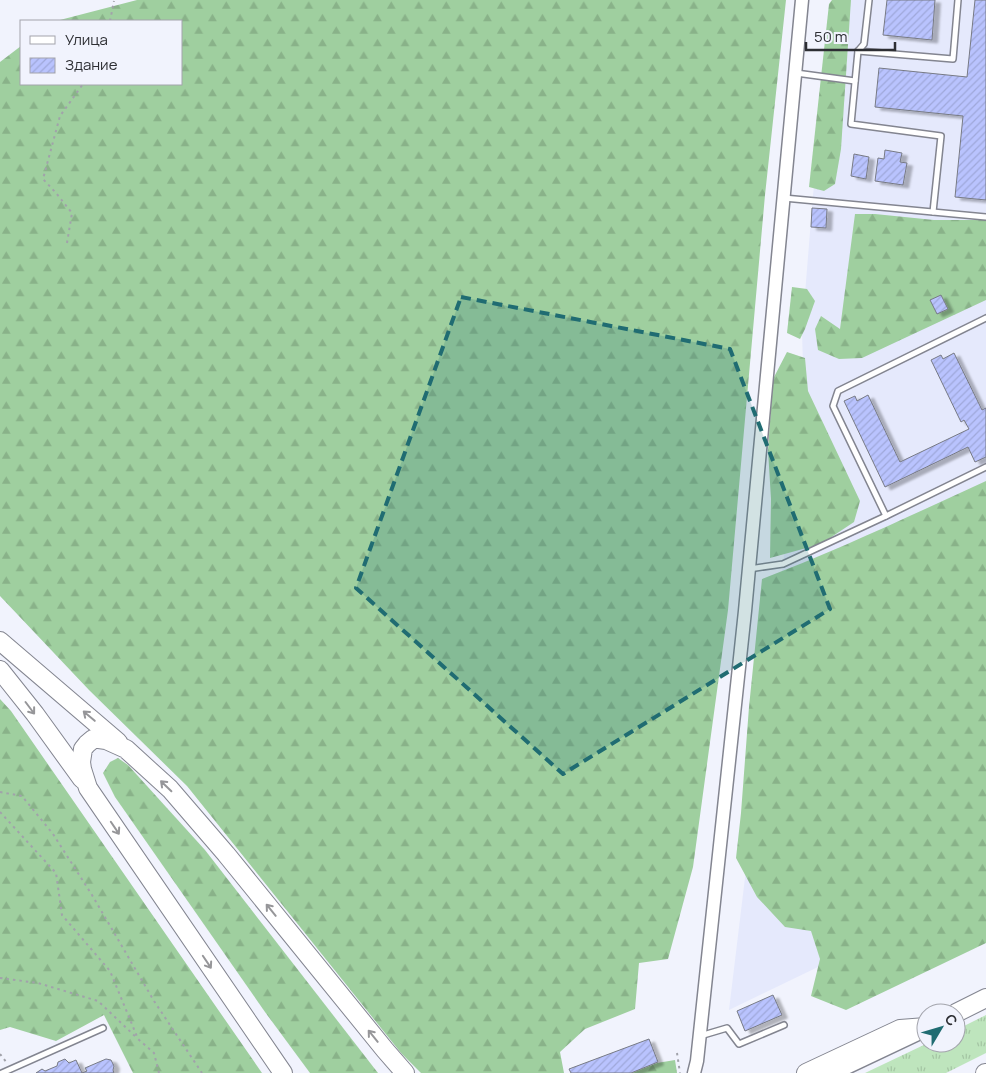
<svg xmlns="http://www.w3.org/2000/svg" width="986" height="1073" font-family="Manrope,sans-serif">
<style>
.built{fill:#e5e9fc}
.grass{fill:url(#grass-tufts)}
.forest{fill:url(#forest-firs)}
.building{fill:url(#building-hatch);stroke:#777a84;filter:url(#shadow)}
.lines{fill:none;stroke-linecap:round;stroke-linejoin:round}
.service-casing{stroke:#838590;stroke-width:8}
.tertiary-casing{stroke:#838590;stroke-width:15}
.primary-casing{stroke:#838590;stroke-width:19}
.trunk-casing{stroke:#838590;stroke-width:20}
.path{stroke:#a1a2aa;stroke-width:2;stroke-dasharray:2.5 4;stroke-linecap:butt}
.service{stroke:#fff;stroke-width:5}
.tertiary{stroke:#fff;stroke-width:12}
.primary{stroke:#fff;stroke-width:16}
.trunk{stroke:#fff;stroke-width:18}
.oneway{stroke:#969699}
.marked{fill:#206c72;fill-opacity:0.2;stroke:#206c72;stroke-width:4;stroke-dasharray:10 6;stroke-linejoin:round}
</style>
<defs>
<pattern id="grass-tufts" width="24" height="20" patternUnits="userSpaceOnUse" patternTransform="scale(1.25)"><rect width="24" height="20" fill="#bee5bd"/><path d="M3 7l-1-3M5 7V3M7 7l1-3M15 17l-1-3M17 17v-4M19 17l1-3" fill="none" stroke="#a4c5a3"/></pattern>
<pattern id="forest-firs" width="22" height="20" patternUnits="userSpaceOnUse" patternTransform="scale(1.25)"><rect width="22" height="20" fill="#9fcf9f"/><path d="M5 1l3.5 6h-7zM16 11l3.5 6h-7z" fill="#89b289"/></pattern>
<pattern id="building-hatch" width="6" height="6" patternUnits="userSpaceOnUse" patternTransform="scale(1.25)"><rect width="6" height="6" fill="#b9c3fe"/><path d="M-1 1l2-2M0 6l6-6M5 7l2-2" fill="none" stroke="#9fa8da"/></pattern>
<filter id="shadow"><feDropShadow dx="5.5" dy="3" stdDeviation="1" flood-color="#0004"/></filter>
</defs>
<rect width="100%" height="100%" fill="#f1f3fd"/>
<!-- built -->
<polygon class="built" points="834,0 986,0 986,886 729,1010 783,564 803,367 802,331 813,195"/>
<!-- grass -->
<polygon class="grass" points="986,1015 986,1053 946,1073 865,1073 928,1043 956,1043 956,1030"/>
<!-- forest -->
<g class="forest">
<polygon points="137,0 786,0 765,195 728,610 693,867 668,959 639,963 635,1009 585,1029 560,1052 564,1073 421,1073 401,1053 187,786 89,690 0,596 0,62 21,46 21,84 181,84 181,21 56,21"/>
<polygon points="832,0 851,0 841,149 835,184 824,191 809,187 829,4"/>
<polygon points="855,214 875,214 934,220 986,220 986,300 862,358 839,359 818,350 815,329 821,316 840,329"/>
<polygon points="792,287 807,289 815,301 805,329 800,339 787,333"/>
<polygon points="787,352 805,358 808,391 860,501 854,522 821,544 770,558 771,499 768,450 773,379"/>
<path d="M 986,481 L 986,943 L 846,1010 L 811,996 L 820,959 L 811,931 L 785,927 L 757,897 L 736,858 L 741,813 L 749,707 L 762,579 C 838,550 912,515 986,481 Z"/>
<polygon points="0,699 11,711 262,1073 133,1073 104,1015 56,1041 10,1027 0,1030"/>
<polygon points="118,758 128,765 205,850 378,1073 310,1073 265,1012 115,797 103,773 110,762"/>
<polygon points="675,1060 677,1073 631,1073 657,1063"/>
</g>
<!-- building -->
<g class="building">
<polygon points="887,0 935,0 932,40 883,35"/>
<polygon points="975,0 986,0 986,200 955,197 963,116 875,107 879,68 967,77"/>
<polygon points="885,150 902,153 900,162 907,163 903,185 875,181 878,158 884,159"/>
<polygon points="854,154 869,157 866,179 851,176"/>
<polygon points="812,208 827,209 826,228 811,227"/>
<polygon points="941,295 948,309 937,314 930,300"/>
<polygon points="954,353 982,410 986,408 986,457 975,462 968,447 885,487 844,401 855,396 857,401 868,395 900,462 969,429 964,420 961,422 931,360 941,355 943,359"/>
<polygon points="773,995 782,1015 745,1031 737,1011"/>
<polygon points="649,1039 658,1062 631,1073 571,1073 569,1069"/>
<polygon points="65,1059 69,1063 76,1060 82,1073 87,1071 85,1068 106,1059 111,1060 114,1066 113,1070 114,1073 36,1073 42,1069 45,1071 57,1066 58,1062"/>
</g>
<g class="lines">
<!-- service casing -->
<g class="service-casing">
<g id="service">
<polyline points="869,0 864,44 858,51 851,124 941,136 933,212"/>
<polyline points="858,51 953,59 958,0"/>
<polyline points="796,73 855,81"/>
<polyline points="784,198 986,217"/>
<polyline points="886,516 833,406 838,391 986,318"/>
<polyline points="749,569 783,564 886,516 986,467"/>
<polyline points="700,1036 727,1028 739,1044 784,1025"/>
<polyline points="2,1073 103,1028"/>
</g>
</g>
<!-- tertiary casing -->
<g class="tertiary-casing">
<polyline id="tertiary" points="694,1073 697,1061 745,611 802,0"/>
</g>
<!-- primary casing -->
<g class="primary-casing">
<polyline id="primary" points="831,1073 924,1029"/>
</g>
<!-- trunk casing -->
<g class="trunk-casing">
<g id="trunk">
<polyline points="0,641 118,742"/>
<polyline points="0,670 35,714 82,779"/>
<polyline points="956,1013 986,998"/>
<polyline points="283,1073 88,788 82,769 81,762 83,749 87,744 93,739 99,739 106,740 126,749 170,789 226,854 385,1050 405,1073"/>
<polyline points="806,1073 900,1029 926,1027"/>
<polyline points="985,1073 986,1073"/>
</g>
</g>
<!-- path -->
<g class="path">
<polyline points="110,21 114,1"/>
<polyline points="67,243 72,213 56,193 43,179 60,116 83,84"/>
<polyline points="0,792 22,796 53,834 92,895 154,1001 202,1073"/>
<polyline points="0,812 56,873 62,915 110,971 138,1039 154,1053 159,1073"/>
<polyline points="0,978 38,983 98,1001 137,1038"/>
<polyline points="677,1053 680,1073"/>
<polyline points="0,1054 7,1063"/>
</g>
<!-- service -->
<use href="#service" class="service"/>
<!-- tertiary -->
<use href="#tertiary" class="tertiary"/>
<!-- primary -->
<use href="#primary" class="primary"/>
<!-- trunk -->
<use href="#trunk" class="trunk"/>
</g>
<!-- one-way arrows -->
<defs><path id="oneway-shaft" d="M-6 0H5M1.5-3L5.5 0L1.5 3" fill="none" stroke-width="1.6" stroke-linecap="round" stroke-linejoin="round" transform="scale(1.25)"/></defs>
<g class="oneway">
<use href="#oneway-shaft" transform="translate(30 708) rotate(53)"/>
<use href="#oneway-shaft" transform="translate(89 716) rotate(-140)"/>
<use href="#oneway-shaft" transform="translate(166 786) rotate(-136)"/>
<use href="#oneway-shaft" transform="translate(115 828) rotate(56)"/>
<use href="#oneway-shaft" transform="translate(271 910) rotate(-129)"/>
<use href="#oneway-shaft" transform="translate(207 962) rotate(56)"/>
<use href="#oneway-shaft" transform="translate(373 1036) rotate(-129)"/>
</g>
<!-- marked area -->
<path class="marked" d="M 461,297 L 730,349 L 830,609 L 563,774 L 356,588 Z"/>
<!-- legend -->
<rect x="20" y="20" width="162" height="65" fill="#f1f3fd" stroke="#a3a4ac"/>
<rect x="30" y="36" width="25" height="8" fill="#ffffff" stroke="#a3a4ac"/>
<text x="65" y="45" font-size="15" fill="#2d2e33">Улица</text>
<rect x="30" y="58" width="25" height="15" fill="url(#building-hatch)" stroke="#a3a4ac"/>
<text x="65" y="70" font-size="15" fill="#2d2e33">Здание</text>
<!-- north arrow -->
<g transform="translate(941 1028) rotate(52)"><circle r="24" fill="#f1f3fd" stroke="#a3a4ac"/>
<path d="M0-4L9 19L0 12L-9 19Z" fill="#206c72"/>
<text y="-8" font-size="14" font-weight="bold" text-anchor="middle" fill="#2d2e33">С</text>
</g>
<!-- scale -->
<path d="M806 42v8h89v-8" fill="none" stroke="#2d2e33" stroke-width="2.5"/>
<text x="814" y="42" font-size="15" fill="#2d2e33" stroke="#f1f3fd" stroke-width="4" paint-order="stroke">50 m</text>
</svg>
